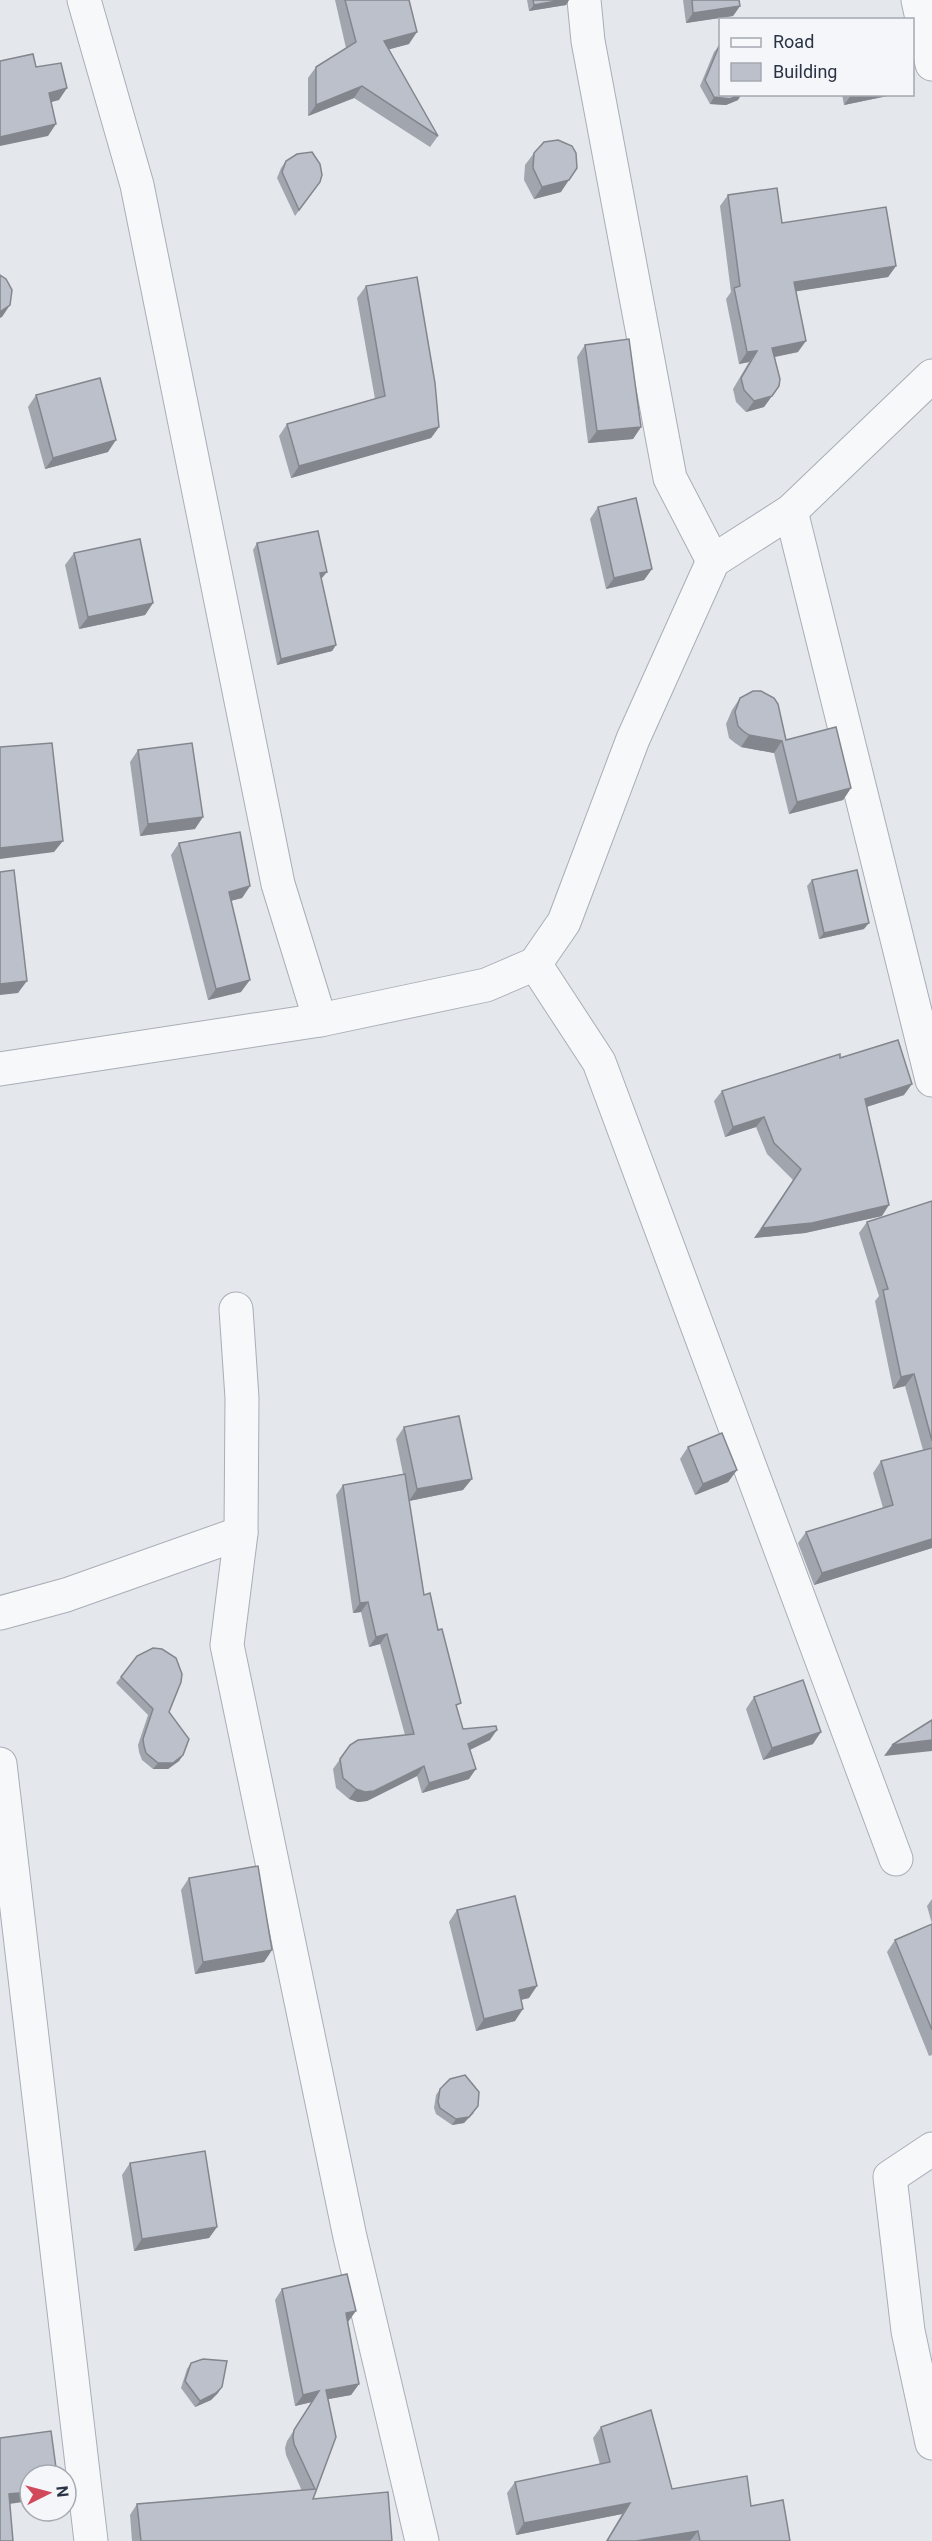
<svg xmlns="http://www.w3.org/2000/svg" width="932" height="2541" font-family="Roboto,sans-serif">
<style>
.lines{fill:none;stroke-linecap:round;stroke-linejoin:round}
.street-casing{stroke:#a9aeb7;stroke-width:35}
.street{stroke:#f7f8fa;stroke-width:33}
.wall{fill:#a1a5ae}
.shaded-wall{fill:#83868d}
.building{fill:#bbc0ca;stroke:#83868d;stroke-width:1.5}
</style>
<rect width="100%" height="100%" fill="#e4e7ec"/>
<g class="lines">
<!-- street casing -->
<g class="street-casing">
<g id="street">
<polyline points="84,0 137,185 278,884 320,1020"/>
<polyline points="584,0 588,41 670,478 713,561"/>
<polyline points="918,0 932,64"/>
<polyline points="791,511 932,1080"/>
<polyline points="535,964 599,1062 896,1859"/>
<polyline points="0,1069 320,1020 486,985 535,964 564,922 633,739 713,561 791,511 932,376"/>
<polyline points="236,1309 242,1398 241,1533 227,1645 350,2237 422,2541"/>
<polyline points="0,1613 66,1595 241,1533"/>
<polyline points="0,1764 91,2541"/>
<polyline points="932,2149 890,2177 908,2331 932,2443"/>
</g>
</g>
<!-- street -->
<use href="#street" class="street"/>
</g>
<!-- wall -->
<g class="wall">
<polygon points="335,0 409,0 409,44 388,49 438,136 430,147 354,98 308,116 308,78 316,67 346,48"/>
<polygon points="527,0 569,0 566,5 529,11"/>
<polygon points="683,0 739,0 740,6 733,16 686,23"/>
<polygon points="719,46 738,100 726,105 710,104 700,86 714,52"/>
<polygon points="842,94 897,94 844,105"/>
<polygon points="534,153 561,192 534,199 524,180 525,165"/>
<polygon points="286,161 320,182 295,216 277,178 281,168"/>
<polygon points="728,195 782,223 896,266 888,277 796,291 798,352 775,357 779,386 764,407 746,412 736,402 733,389 749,362 739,364 726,299 731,292 720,206"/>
<polygon points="366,286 439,427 431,438 291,478 279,436 287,424 375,399 357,298"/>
<polygon points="585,345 641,427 633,439 588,443 577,357"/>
<polygon points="36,395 108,452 45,469 28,407"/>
<polygon points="598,507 652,569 644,580 606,589 590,519"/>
<polygon points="257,543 322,578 321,578 336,645 332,651 277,665 253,550"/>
<polygon points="74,553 153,603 145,615 79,629 65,565"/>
<polygon points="740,698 786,740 851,788 843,800 789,814 774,753 741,747 735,743 729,738 726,724 732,710"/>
<polygon points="138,750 195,829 140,836 130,762"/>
<polygon points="179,843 250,886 242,898 231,901 241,992 208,1000 171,855"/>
<polygon points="812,880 864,929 819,939 807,886"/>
<polygon points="840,1058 904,1095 866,1107 882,1216 805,1233 754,1238 793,1180 767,1154 756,1127 725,1137 714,1101 722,1091"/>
<polygon points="932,1201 932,1548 814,1585 798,1543 806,1532 883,1508 873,1473 881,1461 923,1450 905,1386 893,1389 875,1301 879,1296 859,1233 867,1222"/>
<polygon points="404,1427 463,1490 409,1501 424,1595 438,1630 457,1709 463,1729 490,1740 470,1750 469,1779 422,1793 417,1776 367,1801 358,1802 349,1799 336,1788 333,1769 350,1745 405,1735 380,1644 369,1647 361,1612 353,1613 336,1495 343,1485 403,1474 396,1439"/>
<polygon points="688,1447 737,1470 728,1482 695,1495 680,1459"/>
<polygon points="121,1677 169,1712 183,1755 179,1761 168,1769 153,1769 142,1760 139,1752 138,1745 148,1715 116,1683"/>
<polygon points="754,1697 813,1744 763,1760 746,1709"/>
<polygon points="189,1878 272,1950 264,1962 195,1974 181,1890"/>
<polygon points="932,1899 932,1924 927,1906"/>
<polygon points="457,1910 529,1998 521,2000 515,2021 476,2031 449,1922"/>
<polygon points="932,1924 932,2055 929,2056 887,1952 895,1940"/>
<polygon points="440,2089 474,2113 464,2123 452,2125 436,2114 434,2108 436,2095"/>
<polygon points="130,2163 217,2227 209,2238 134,2251 122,2175"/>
<polygon points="282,2289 348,2322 359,2384 351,2395 328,2399 313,2499 392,2541 132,2541 130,2515 137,2504 302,2491 286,2455 285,2448 287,2441 312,2402 295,2406 275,2300"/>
<polygon points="191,2363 218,2393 211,2400 195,2407 181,2388 187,2369"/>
<polygon points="601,2427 672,2489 751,2506 790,2541 606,2541 622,2514 516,2535 507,2493 515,2482 600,2465 593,2438"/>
</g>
<!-- shaded-wall -->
<g class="shaded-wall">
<polygon points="562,0 569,0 566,5 529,11 534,5"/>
<polygon points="740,6 733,16 686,23 693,13"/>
<polygon points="417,32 409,44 376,53 384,41"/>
<polygon points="362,86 354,98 308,116 316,105"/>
<polygon points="67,88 59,100 41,105 49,93"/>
<polygon points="742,94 738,100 726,105 710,104 714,97"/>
<polygon points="852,94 897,94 844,105"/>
<polygon points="56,124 48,136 0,146 0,137"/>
<polygon points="569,180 561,192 534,199 542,187"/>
<polygon points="896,266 888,277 786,293 794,282"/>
<polygon points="10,305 2,317 0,318 0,312"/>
<polygon points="806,341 798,352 764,359 772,348"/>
<polygon points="757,351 749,362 739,364 747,352"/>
<polygon points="772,396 764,407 746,412 754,401"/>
<polygon points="439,427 431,438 291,478 299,466"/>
<polygon points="641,427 633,439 588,443 597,431"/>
<polygon points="116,440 108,452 45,469 53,458"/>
<polygon points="652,569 644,580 606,589 614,578"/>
<polygon points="327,572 322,578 316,580 320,573"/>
<polygon points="153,603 145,615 79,629 88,617"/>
<polygon points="336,645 332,651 277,665 281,659"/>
<polygon points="749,735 782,741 774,753 741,747"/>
<polygon points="851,788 843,800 789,814 797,802"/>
<polygon points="203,817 195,829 140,836 148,824"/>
<polygon points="63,841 54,852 0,859 0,848"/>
<polygon points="250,886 242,898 221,903 229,892"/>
<polygon points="869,923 864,929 819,939 824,933"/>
<polygon points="250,980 241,992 208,1000 216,989"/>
<polygon points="27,981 18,993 0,995 0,984"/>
<polygon points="912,1084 904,1095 857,1110 865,1099"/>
<polygon points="764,1117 756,1127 725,1137 733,1127"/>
<polygon points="889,1205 882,1216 805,1233 754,1238 762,1228"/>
<polygon points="914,1374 905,1386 893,1389 901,1377"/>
<polygon points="737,1470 728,1482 695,1495 703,1484"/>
<polygon points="472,1479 463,1490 409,1501 417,1489"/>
<polygon points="932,1539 932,1548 814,1585 822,1573"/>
<polygon points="368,1602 361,1612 353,1613 360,1603"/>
<polygon points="387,1634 380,1644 369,1647 376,1637"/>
<polygon points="497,1730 490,1740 461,1754 468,1744"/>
<polygon points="821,1732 813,1744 763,1760 772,1748"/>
<polygon points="932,1740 932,1751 884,1756 892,1745"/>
<polygon points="183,1755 179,1761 168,1769 153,1769 158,1763"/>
<polygon points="424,1766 417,1776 367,1801 358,1802 349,1799 356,1789"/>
<polygon points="476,1769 469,1779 422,1793 429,1783"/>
<polygon points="272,1950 264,1962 195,1974 203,1962"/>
<polygon points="537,1986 529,1998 511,2002 519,1990"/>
<polygon points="523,2009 515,2021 476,2031 484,2019"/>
<polygon points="478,2106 464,2123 452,2125 456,2119"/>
<polygon points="217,2227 209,2238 134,2251 142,2239"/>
<polygon points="356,2311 348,2322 338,2324 346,2313"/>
<polygon points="359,2384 351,2395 318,2401 326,2390"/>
<polygon points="222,2387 218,2393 211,2400 195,2407 200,2401"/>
<polygon points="319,2391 312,2402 295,2406 303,2395"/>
<polygon points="30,2492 30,2501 2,2505 9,2494"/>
<polygon points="630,2503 622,2514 516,2535 524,2523"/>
<polygon points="698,2531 690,2541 636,2541"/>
</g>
<!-- building -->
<g class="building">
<polygon points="345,0 409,0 417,32 384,41 438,136 362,86 316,105 316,67 356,42"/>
<polygon points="533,0 562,0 534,5"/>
<polygon points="692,0 739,0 740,6 693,13"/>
<polygon points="719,46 720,48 720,94 741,94 730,99 714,97 705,80"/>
<polygon points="33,54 36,67 61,63 67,88 49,93 56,124 0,137 0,61"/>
<polygon points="558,140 572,146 576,153 577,168 569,180 542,187 533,168 534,153 544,142"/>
<polygon points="312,152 320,164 322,175 320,182 299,210 282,172 286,161 297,154"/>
<polygon points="777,188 782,223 886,207 896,266 794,282 806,341 772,348 780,379 779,386 772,396 754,401 744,390 741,378 757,351 747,352 734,288 740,286 728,195"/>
<polygon points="0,275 6,279 12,290 10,305 0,312"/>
<polygon points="417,277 435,383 439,427 299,466 287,424 385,396 366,286"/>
<polygon points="629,339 641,427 597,431 585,345"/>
<polygon points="100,378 116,440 53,458 36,395"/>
<polygon points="636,498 652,569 614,578 598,507"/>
<polygon points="318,531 327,572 320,573 336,645 281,659 257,543"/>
<polygon points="140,539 153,603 88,617 74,553"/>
<polygon points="753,691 761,691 774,698 778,704 786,740 836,727 851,788 797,802 782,741 749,735 743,731 738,726 735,712 740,698"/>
<polygon points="52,743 63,841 0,848 0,747"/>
<polygon points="192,743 203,817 148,824 138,750"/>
<polygon points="240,832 250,886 229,892 250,980 216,989 179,843"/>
<polygon points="14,870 27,981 0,984 0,872"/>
<polygon points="857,870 869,923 824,933 812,880"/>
<polygon points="898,1040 912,1084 865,1099 889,1205 812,1223 762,1228 801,1169 774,1143 764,1117 733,1127 722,1091 840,1054 840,1058"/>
<polygon points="932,1201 932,1441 914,1374 901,1377 883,1290 888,1289 867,1222"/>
<polygon points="459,1416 472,1479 417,1489 404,1427"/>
<polygon points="722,1433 737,1470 703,1484 688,1447"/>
<polygon points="932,1448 932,1539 822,1573 806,1532 893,1505 881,1461"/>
<polygon points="405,1474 424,1595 430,1593 438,1630 442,1629 461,1703 456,1705 463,1729 496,1726 497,1730 468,1744 476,1769 429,1783 424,1766 374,1791 365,1792 356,1789 343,1778 340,1759 350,1745 358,1740 414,1734 387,1634 376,1637 368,1602 360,1603 343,1485"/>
<polygon points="153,1648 162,1649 176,1658 182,1674 181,1682 169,1712 189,1739 183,1755 173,1763 158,1763 146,1753 144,1746 143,1739 153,1709 121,1677 137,1656"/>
<polygon points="803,1680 821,1732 772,1748 754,1697"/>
<polygon points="932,1720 932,1740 892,1745"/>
<polygon points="258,1866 272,1950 203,1962 189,1878"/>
<polygon points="515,1896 537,1986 519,1990 523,2009 484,2019 457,1910"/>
<polygon points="932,1924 932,2030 895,1940"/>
<polygon points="465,2075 479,2092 478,2106 469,2117 456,2119 440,2108 438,2102 440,2089 450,2079"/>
<polygon points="205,2151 217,2227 142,2239 130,2163"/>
<polygon points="347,2274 356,2311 346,2313 359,2384 326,2390 336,2437 313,2499 388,2492 392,2541 141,2541 137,2504 315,2489 294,2444 293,2437 294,2430 319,2391 303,2395 282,2289"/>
<polygon points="203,2359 227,2361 222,2387 216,2393 200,2401 185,2381 191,2363"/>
<polygon points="651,2410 672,2489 747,2476 751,2506 783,2500 790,2541 700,2541 698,2531 636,2541 607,2541 630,2503 524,2523 515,2482 610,2462 601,2427"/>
<polygon points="51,2431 57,2475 30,2475 30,2492 9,2494 13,2541 0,2541 0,2438"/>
</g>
<!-- legend -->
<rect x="719" y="18" width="195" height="78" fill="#f4f6f9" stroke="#a4a8b1" stroke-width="1.5"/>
<rect x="731" y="38" width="30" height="9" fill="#f7f8fa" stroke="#a4a8b1" stroke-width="1.5"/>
<text x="773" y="48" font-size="18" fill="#2b3445">Road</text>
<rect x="731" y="63" width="30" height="18" fill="#bbc0ca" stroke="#a4a8b1" stroke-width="1.5"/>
<text x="773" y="78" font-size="18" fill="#2b3445">Building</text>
<!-- north arrow -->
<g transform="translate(48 2493) rotate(84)"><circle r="28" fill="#f4f6f9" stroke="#a4a8b1" stroke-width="1.5"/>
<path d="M0-4.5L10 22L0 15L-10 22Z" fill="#d1495b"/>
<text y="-9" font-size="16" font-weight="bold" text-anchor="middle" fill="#2b3445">N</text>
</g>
</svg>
